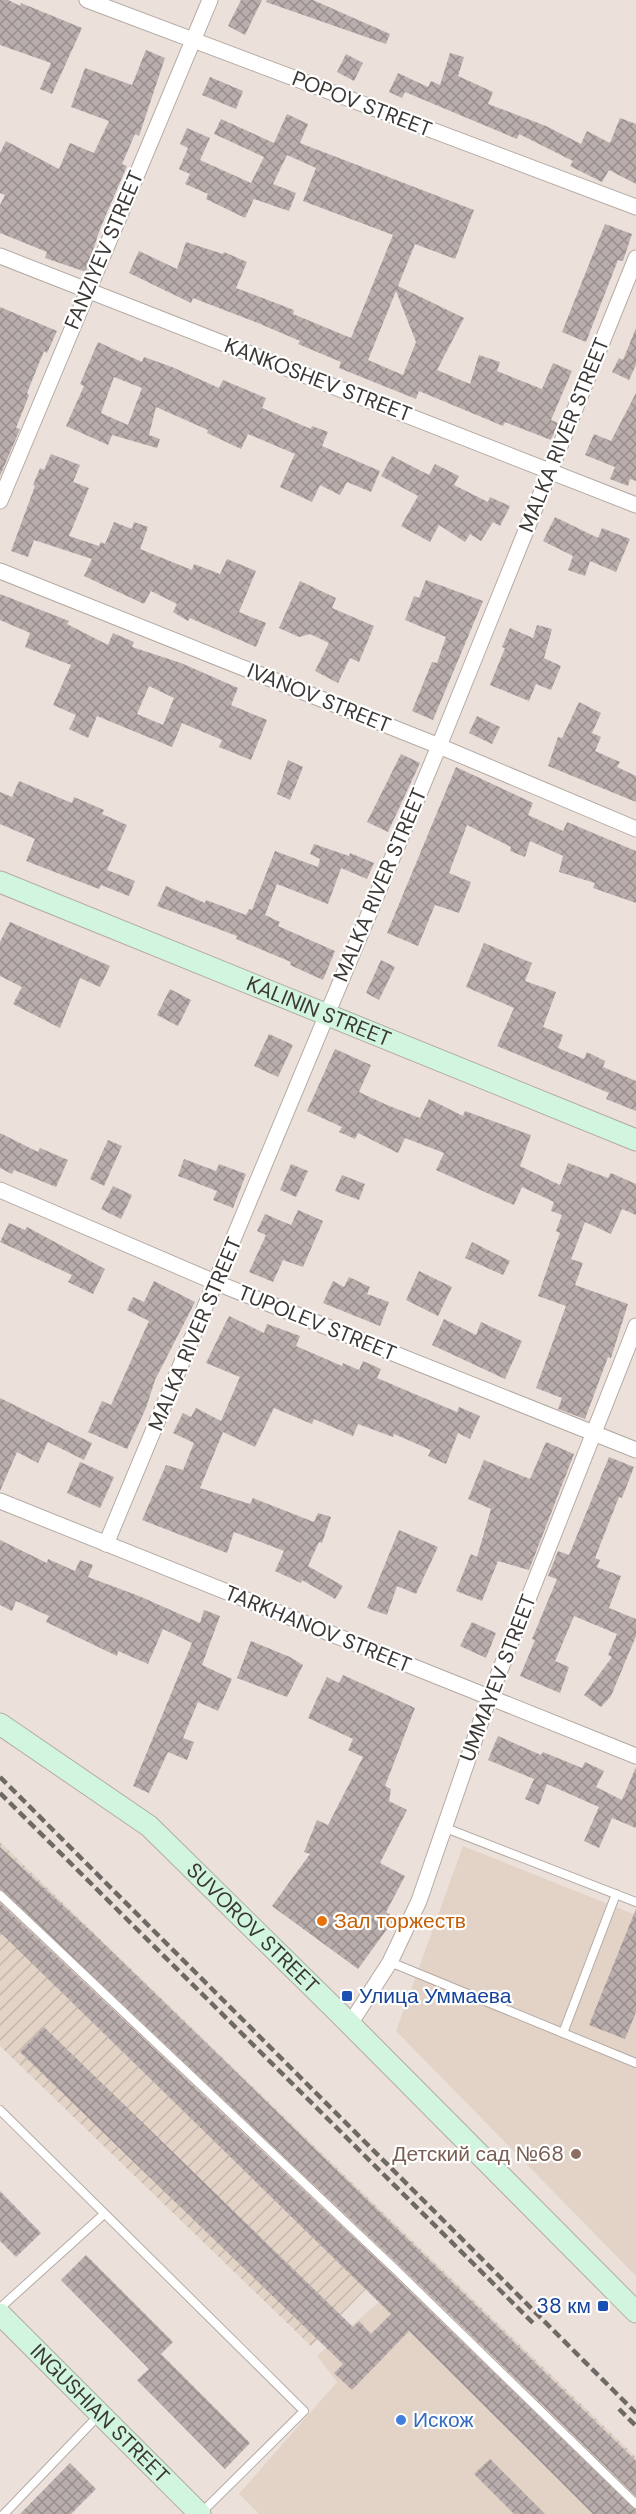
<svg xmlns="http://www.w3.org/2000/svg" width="636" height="2514" font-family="'DM Sans',sans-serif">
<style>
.built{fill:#e3d3c7}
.industrial{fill:url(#industrial-furrows)}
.building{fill:url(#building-cross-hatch);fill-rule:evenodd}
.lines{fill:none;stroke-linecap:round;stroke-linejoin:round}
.lane-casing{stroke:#b5aba5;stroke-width:10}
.street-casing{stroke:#b5aba5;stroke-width:17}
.secondary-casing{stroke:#b5aba5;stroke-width:23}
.lane{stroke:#fff;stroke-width:8}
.street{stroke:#fff;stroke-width:15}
.secondary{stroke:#d2f5df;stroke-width:21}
.rail{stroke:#6f6966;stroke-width:4.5;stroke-dasharray:9 4.5;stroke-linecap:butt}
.food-dot{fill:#e8710a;stroke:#fff;stroke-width:2}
.transit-dot{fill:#1a4fb4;stroke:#fff;stroke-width:2}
.education-dot{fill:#8d6e63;stroke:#fff;stroke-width:2}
.shop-dot{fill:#3f7fe0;stroke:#fff;stroke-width:2}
.labels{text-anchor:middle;stroke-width:4.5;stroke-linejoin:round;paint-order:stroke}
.street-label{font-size:21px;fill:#3b3735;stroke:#fff}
.food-label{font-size:21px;fill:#c56008;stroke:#fff;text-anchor:start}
.transit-label{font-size:21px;fill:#164399;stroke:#fff;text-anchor:start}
.education-label{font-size:21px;fill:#785e54;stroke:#fff;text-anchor:end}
.shop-label{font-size:21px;fill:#366cbe;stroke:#fff;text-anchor:start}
</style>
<defs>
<pattern id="industrial-furrows" width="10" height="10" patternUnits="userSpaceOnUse" patternTransform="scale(1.5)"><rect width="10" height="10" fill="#e3d3c7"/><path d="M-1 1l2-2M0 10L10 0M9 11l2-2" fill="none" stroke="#c4b6ac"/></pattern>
<pattern id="building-cross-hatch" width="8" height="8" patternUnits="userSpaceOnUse" patternTransform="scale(1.5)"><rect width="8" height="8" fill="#baaead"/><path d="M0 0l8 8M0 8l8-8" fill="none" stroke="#988e8e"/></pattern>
</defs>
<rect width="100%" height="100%" fill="#ebe1da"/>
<!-- built -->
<g class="built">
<polygon points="463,1846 636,1915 636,2276 396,2031"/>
<polygon points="380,2301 536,2458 594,2514 259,2514 239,2494 337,2382 317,2356"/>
</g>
<!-- industrial -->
<polygon class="industrial" points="0,1842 636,2457 636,2514 594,2514 367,2288 311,2346 0,2046"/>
<!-- building -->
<g class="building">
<polygon points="0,0 8,0 20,6 21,3 82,28 52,94 40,89 51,63 0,45"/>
<polygon points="241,0 262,0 245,35 228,26"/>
<polygon points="267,0 313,0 390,34 386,44 266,2"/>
<polygon points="146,50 165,58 139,136 135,134 122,164 127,166 100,229 86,272 45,258 47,252 0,233 0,205 5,195 0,193 0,153 6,141 59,169 70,143 94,153 109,121 71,107 85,68 132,85"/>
<polygon points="450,53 464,57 458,76 493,92 488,104 546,126 581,144 587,131 610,143 620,118 636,124 636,184 609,170 602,182 570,166 573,161 519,134 517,139 405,92 402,98 389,92 398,73 428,87 431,81 440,85"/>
<polygon points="346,54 363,63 354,81 337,72"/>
<polygon points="210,77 243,91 236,109 202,95"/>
<path d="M 287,114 L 308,124 L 300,143 L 474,210 L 455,259 L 415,244 L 398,286 L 464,318 L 437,370 L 470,384 L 479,355 L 500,362 L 497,371 L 542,389 L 553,363 L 572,371 L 551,420 L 558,423 L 551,440 L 505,422 L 503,426 L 419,391 L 416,399 L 339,368 L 341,362 L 298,344 L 300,341 L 258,323 L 193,298 L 191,303 L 129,273 L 139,251 L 177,269 L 186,242 L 223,254 L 224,252 L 247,262 L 236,288 L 294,310 L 293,314 L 351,338 L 393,235 L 303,201 L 316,168 L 287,155 L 273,184 L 296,193 L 289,211 L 254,199 L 245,218 L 206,199 L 208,194 L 185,184 L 190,174 L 179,169 L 188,148 L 180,144 L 187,128 L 210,138 L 200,160 L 251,183 L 264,157 L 214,134 L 221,119 L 274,143 ZM 396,291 L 416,342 L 403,375 L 368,360 Z"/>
<polygon points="605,224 632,234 623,261 618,260 586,342 562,332"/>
<polygon points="0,307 57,331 47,353 44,351 27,393 29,395 16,428 20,429 0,476"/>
<polygon points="636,328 636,365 629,380 612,372 619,358 623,360"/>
<path d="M 98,342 L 142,362 L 144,357 L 172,367 L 219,388 L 223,380 L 266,398 L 262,408 L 311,429 L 312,426 L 328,432 L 322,446 L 380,471 L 371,492 L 347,482 L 340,495 L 320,485 L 312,502 L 280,487 L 295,454 L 248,434 L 241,449 L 207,433 L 208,430 L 156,407 L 149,435 L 160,439 L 157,448 L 112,435 L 108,445 L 66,426 L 84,386 L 80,384 ZM 114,377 L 142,388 L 128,425 L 101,413 Z"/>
<polygon points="636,393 636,481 630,479 628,486 610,479 615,467 585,455 594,434 611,441"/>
<polygon points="51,454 80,465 73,482 89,488 69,536 99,546 101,542 105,544 114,522 132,529 134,522 148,527 140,549 192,570 194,564 220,574 227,559 256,571 239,612 266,623 256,647 190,618 188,621 173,612 177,604 151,591 144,604 84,576 92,559 34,540 28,557 11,551 35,486 33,485 40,468 44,470"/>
<polygon points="392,456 429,475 435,464 459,476 454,485 488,502 490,497 510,506 500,526 493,522 481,541 470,534 465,542 439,525 430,542 401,526 418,496 381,476"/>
<polygon points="555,517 598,538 602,528 630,539 616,572 590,561 585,576 568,570 573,556 543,541"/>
<polygon points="426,580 483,601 433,720 412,711 432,662 437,663 446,637 405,620 414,596 419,598"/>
<polygon points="300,581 336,598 332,608 374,626 359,662 350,658 338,683 315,671 329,643 310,634 299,637 279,628"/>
<path d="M 0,594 L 69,621 L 67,624 L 108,645 L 113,633 L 134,642 L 132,647 L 181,663 L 238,688 L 231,705 L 267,720 L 251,760 L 219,747 L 222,740 L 182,723 L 172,747 L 97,716 L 88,738 L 69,729 L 76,715 L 53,705 L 71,665 L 25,647 L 30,633 L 0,620 ZM 149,686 L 174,698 L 163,725 L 137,714 Z"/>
<polygon points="537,625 552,629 544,658 561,666 551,690 536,684 529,701 490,685 505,648 502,647 510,628 533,638"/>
<polygon points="579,702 601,713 592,733 601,737 595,751 620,762 617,767 636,776 636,802 548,766 558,737 562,738"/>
<polygon points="477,716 500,727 492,744 469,733"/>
<polygon points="401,754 420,763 388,832 367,822"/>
<polygon points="288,760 303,767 290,800 277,794"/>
<polygon points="456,767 533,803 528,815 563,831 567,822 636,851 636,903 593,888 595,883 559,872 563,856 530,841 525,857 510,851 511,847 467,825 449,873 471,882 459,913 435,905 418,946 387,933"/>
<polygon points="19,781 72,803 74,797 104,810 102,814 127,825 107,870 135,881 129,896 101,885 99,889 26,861 35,839 0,824 0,792 12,797"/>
<polygon points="314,844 349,856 350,853 374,863 367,879 341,868 328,904 277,884 265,915 280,922 278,926 335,951 323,980 290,965 291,962 236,939 237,936 157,906 166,886 205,903 206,900 246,915 249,909 252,910 275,851 318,867 320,859 310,854"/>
<polygon points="10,922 110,966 100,987 80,978 60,1028 13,1004 22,987 0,976 0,942"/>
<polygon points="484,943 532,963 525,981 556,992 543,1027 563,1035 558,1048 584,1059 587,1052 605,1061 603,1067 636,1081 636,1111 606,1099 609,1093 497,1046 514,1008 466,987"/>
<polygon points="381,960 395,967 379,1000 366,993"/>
<polygon points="170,989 191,1000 178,1026 157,1015"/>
<polygon points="269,1034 293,1045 278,1077 254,1066"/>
<polygon points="335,1049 371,1065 359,1092 387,1105 420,1118 429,1099 463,1116 465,1111 531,1135 520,1166 560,1185 568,1163 608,1178 611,1173 636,1184 636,1215 622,1209 611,1234 585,1222 571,1259 583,1263 575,1285 628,1304 611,1358 608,1357 585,1419 558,1409 562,1398 536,1388 566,1306 538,1296 560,1233 556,1231 562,1215 551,1211 554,1202 522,1187 514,1205 436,1170 444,1153 405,1138 398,1153 358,1133 355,1139 339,1132 342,1127 307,1111"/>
<polygon points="0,1133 38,1152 40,1148 68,1160 56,1187 14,1170 12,1174 0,1168"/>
<polygon points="108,1140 122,1146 104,1186 90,1179"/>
<polygon points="184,1159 216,1171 219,1164 246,1174 233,1208 213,1200 217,1191 178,1176"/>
<polygon points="291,1164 308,1171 296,1197 280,1190"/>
<polygon points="342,1175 365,1184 359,1200 335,1191"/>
<polygon points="113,1186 132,1195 121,1219 101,1209"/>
<polygon points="298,1210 323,1221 303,1267 283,1260 273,1282 249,1272 266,1235 257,1231 265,1214 291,1225"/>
<polygon points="9,1223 25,1230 27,1227 105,1269 93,1294 68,1282 72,1275 0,1242"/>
<polygon points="472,1242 510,1261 503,1275 465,1258"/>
<polygon points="419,1271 452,1287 438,1316 406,1300"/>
<polygon points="349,1277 370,1287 367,1294 389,1302 380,1326 323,1303 333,1281 344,1287"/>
<polygon points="154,1281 195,1302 155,1380 146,1408 127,1449 88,1432 102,1401 111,1405 149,1321 127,1310 133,1297 144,1302"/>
<polygon points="229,1316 264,1333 267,1324 300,1336 296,1346 342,1366 343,1363 359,1370 363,1361 381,1369 377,1378 457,1412 459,1407 480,1416 470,1439 458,1433 446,1464 428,1456 431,1450 394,1434 393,1437 358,1424 353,1436 314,1419 312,1424 274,1408 255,1447 223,1432 200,1488 250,1504 253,1498 314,1522 318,1513 331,1517 322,1543 319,1542 308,1566 343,1586 335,1599 302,1580 301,1583 275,1571 284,1551 234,1532 227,1553 142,1520 166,1465 183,1470 194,1443 173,1433 183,1413 191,1417 196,1408 221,1421 240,1377 206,1363"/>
<polygon points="444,1319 476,1335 481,1322 522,1341 505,1379 432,1345"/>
<polygon points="0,1398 92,1443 84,1460 48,1442 38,1463 17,1452 0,1491"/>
<polygon points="546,1442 574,1454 529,1570 498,1561 482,1601 456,1591 471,1554 477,1557 491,1509 468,1499 484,1460 530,1479"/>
<polygon points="609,1457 634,1467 622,1498 619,1497 595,1558 600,1560 597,1567 621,1576 609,1608 636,1619 636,1636 611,1696 601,1707 584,1695 612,1657 608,1655 617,1634 574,1616 555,1661 569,1667 560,1693 520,1676 535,1640 532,1639 557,1579 548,1576 558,1551 569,1555"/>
<polygon points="80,1462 114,1477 100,1508 67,1493"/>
<polygon points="399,1530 438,1547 416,1594 397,1586 387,1615 367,1608"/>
<polygon points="0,1540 47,1563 48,1559 75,1571 80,1560 93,1565 88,1577 139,1596 200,1623 204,1610 220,1616 202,1665 232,1679 218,1711 198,1702 183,1738 194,1742 187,1760 168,1752 149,1793 133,1786 192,1643 163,1629 148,1664 118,1651 117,1656 46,1622 49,1616 16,1601 12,1611 0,1605"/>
<polygon points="472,1622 496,1633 486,1658 460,1646"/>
<polygon points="251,1641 290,1657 303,1665 287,1697 237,1678"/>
<polygon points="343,1675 415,1708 385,1786 391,1789 389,1801 407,1810 380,1863 405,1876 386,1912 395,1918 358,1969 272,1906 310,1854 304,1852 317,1820 328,1825 363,1757 348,1750 353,1739 308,1718 327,1677 339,1683"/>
<polygon points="498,1736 541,1755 543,1752 582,1768 585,1762 604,1771 596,1787 622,1800 636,1767 636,1828 612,1818 599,1848 584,1841 599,1807 547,1784 539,1805 525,1799 534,1779 488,1760"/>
<polygon points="0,1847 96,1936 636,2461 636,2496 398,2264 0,1889"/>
<polygon points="0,1903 390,2272 636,2510 636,2514 593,2514 409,2331 352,2390 334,2373 343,2364 20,2052 44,2027 353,2327 359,2321 371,2334 391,2314 0,1932"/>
<polygon points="636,1909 636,2012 625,2039 589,2025"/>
<polygon points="0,2191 41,2233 16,2257 0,2241"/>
<polygon points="86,2255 173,2342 161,2354 250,2443 225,2469 137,2380 149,2369 61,2280"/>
<polygon points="490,2459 545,2514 514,2514 474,2474"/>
<polygon points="70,2463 96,2489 71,2514 20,2514"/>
</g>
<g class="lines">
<!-- lane casing -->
<g class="lane-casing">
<g id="lane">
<polyline points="443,1827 636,1902"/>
<polyline points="0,1895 394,2268 636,2504"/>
<polyline points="390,1962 636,2063"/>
<polyline points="563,2033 616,1894"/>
<polyline points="0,2110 304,2411 201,2513"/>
<polyline points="0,2308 103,2215"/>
<polyline points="4,2514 99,2415"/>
</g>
</g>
<!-- street casing -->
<g class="street-casing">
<g id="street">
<polyline points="87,0 636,207"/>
<polyline points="0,256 636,505"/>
<polyline points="0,501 210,0"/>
<polyline points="0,571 439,746 636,829"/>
<polyline points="0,1190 217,1283 636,1450"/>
<polyline points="0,1501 636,1756"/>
<polyline points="106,1544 439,746 636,258"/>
<polyline points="350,2024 390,1962 419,1901 489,1698 636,1326"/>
</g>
</g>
<!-- secondary casing -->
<g class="secondary-casing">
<g id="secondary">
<path id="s1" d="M 0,882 L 636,1140"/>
<path id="s2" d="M 0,1724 L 149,1826 L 339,2013 L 636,2312"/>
<path id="s3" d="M 0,2314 L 200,2514"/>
</g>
</g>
<!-- lane -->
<use href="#lane" class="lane"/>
<!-- street -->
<use href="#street" class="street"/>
<!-- secondary -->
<use href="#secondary" class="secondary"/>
<!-- rail -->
<g class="rail">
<polyline points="0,1777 636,2413"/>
<polyline points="0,1793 534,2324"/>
<polyline points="619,2409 636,2426"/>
</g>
</g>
<!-- markers -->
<circle class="food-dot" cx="322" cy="1921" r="6"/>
<g class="transit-dot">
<rect x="341" y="1990" width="12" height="12" rx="3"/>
<rect x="597" y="2300" width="12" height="12" rx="3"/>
</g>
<circle class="education-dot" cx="576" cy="2154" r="6"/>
<circle class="shop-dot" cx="401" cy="2420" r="6"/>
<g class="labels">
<!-- street labels -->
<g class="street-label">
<text transform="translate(362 104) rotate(21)" y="7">POPOV STREET</text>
<text transform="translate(104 250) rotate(-67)" y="7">FANZIYEV STREET</text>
<text transform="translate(318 380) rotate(21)" y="7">KANKOSHEV STREET</text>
<text transform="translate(564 435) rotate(-68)" y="7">MALKA RIVER STREET</text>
<text transform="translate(319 698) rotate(22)" y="7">IVANOV STREET</text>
<text transform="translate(380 885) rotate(-67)" y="7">MALKA RIVER STREET</text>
<text dy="7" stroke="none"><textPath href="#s1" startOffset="344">KALININ STREET</textPath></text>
<text transform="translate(317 1323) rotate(22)" y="7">TUPOLEV STREET</text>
<text transform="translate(195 1334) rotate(-67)" y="7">MALKA RIVER STREET</text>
<text transform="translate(318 1629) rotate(22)" y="7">TARKHANOV STREET</text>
<text transform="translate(498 1678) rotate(-69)" y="7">UMMAYEV STREET</text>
<text dy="7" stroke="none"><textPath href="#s2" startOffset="326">SUVOROV STREET</textPath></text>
<text dy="7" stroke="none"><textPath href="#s3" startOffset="141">INGUSHIAN STREET</textPath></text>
</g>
<!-- food labels -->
<g class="food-label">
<text x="334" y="1928">Зал торжеств</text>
</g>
<!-- transit labels -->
<g class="transit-label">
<text x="359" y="2003">Улица Уммаева</text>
<text x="591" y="2313" text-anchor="end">38 км</text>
</g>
<!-- education labels -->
<g class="education-label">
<text x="564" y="2161">Детский сад №68</text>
</g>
<!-- shop labels -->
<g class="shop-label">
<text x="413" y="2427">Искож</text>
</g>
</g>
</svg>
